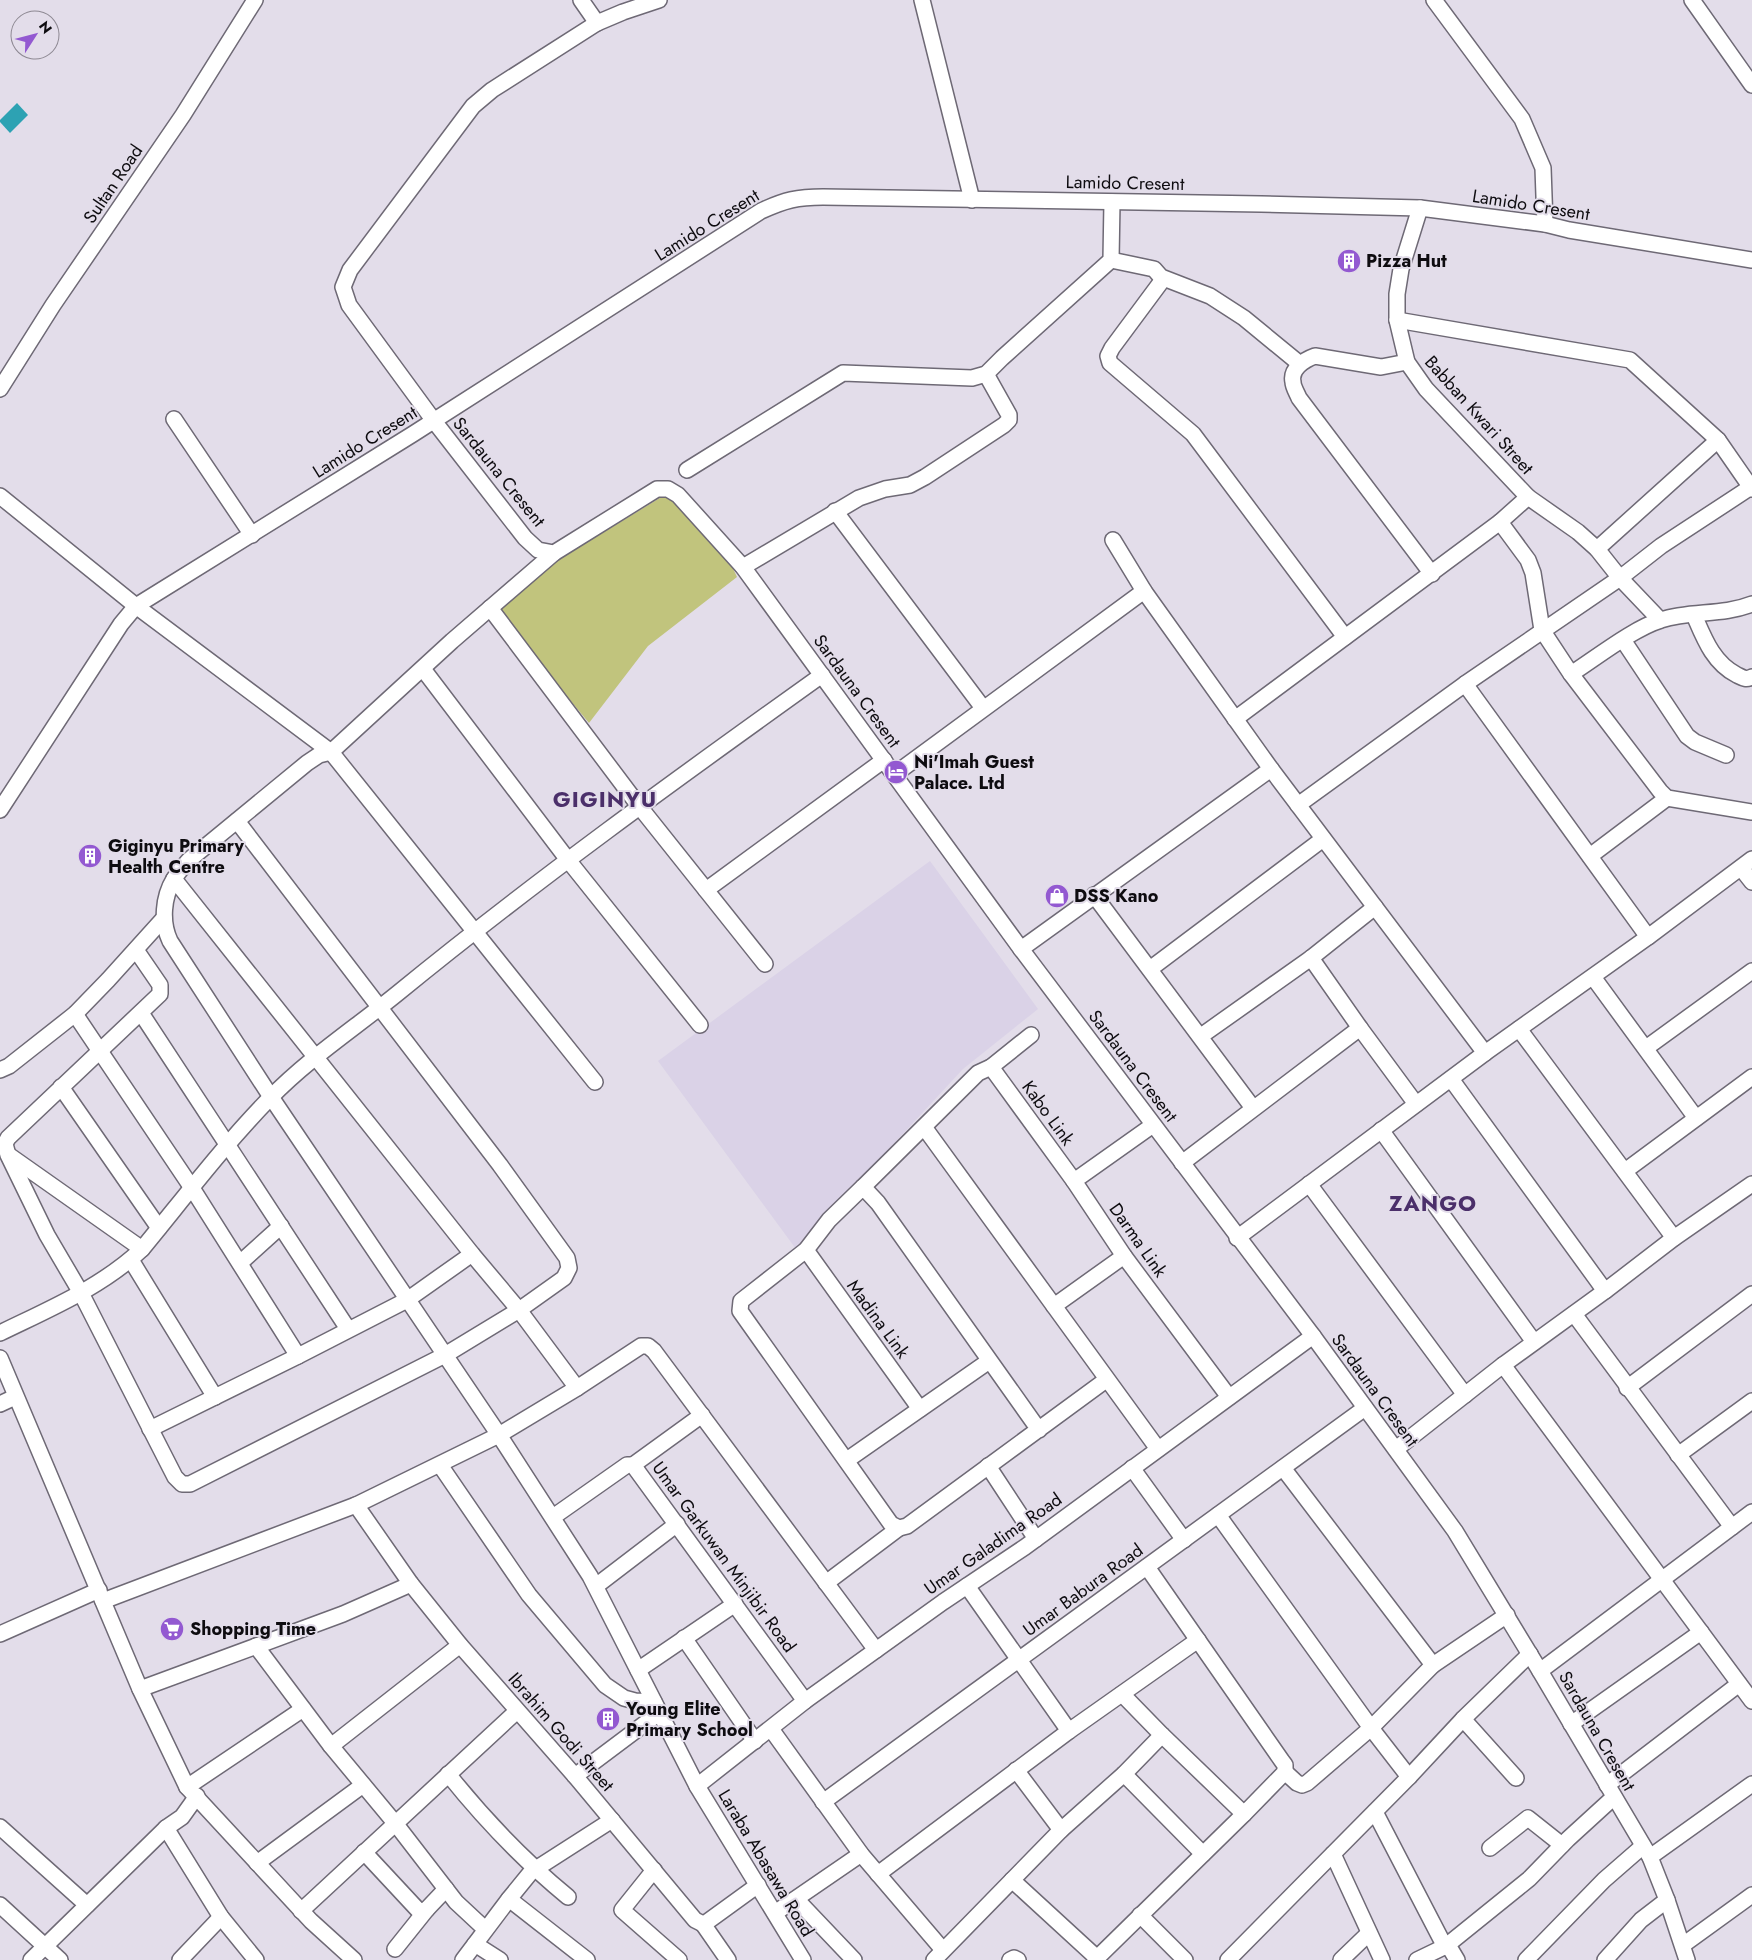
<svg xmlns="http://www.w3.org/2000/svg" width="1752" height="1960" font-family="Jost,sans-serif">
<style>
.medical{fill:#dad2e7}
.green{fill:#c1c47d}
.water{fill:#2da2b3}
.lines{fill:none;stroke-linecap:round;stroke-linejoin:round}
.minor-casing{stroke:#6e6975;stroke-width:18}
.minor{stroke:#fff;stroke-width:15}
.labels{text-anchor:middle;stroke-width:4;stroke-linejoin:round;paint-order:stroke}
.street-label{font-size:18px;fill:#0e0c10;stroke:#e3ddea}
.poi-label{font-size:18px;font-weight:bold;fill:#0e0c10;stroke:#e3ddea;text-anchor:start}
.district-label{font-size:22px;font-weight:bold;letter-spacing:1px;fill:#4b2f6a;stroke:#e3ddea}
</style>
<rect width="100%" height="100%" fill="#e3ddea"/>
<!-- medical -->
<polygon class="medical" points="930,861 1038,1009 963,1069 796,1249 658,1061"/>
<!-- green -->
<polygon class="green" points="663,496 678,504 730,562 737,577 648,646 589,723 496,611 558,560"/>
<!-- water -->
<polygon class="water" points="17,103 28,115 10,133 0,122 0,120"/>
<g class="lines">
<!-- minor casing -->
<g class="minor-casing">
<g id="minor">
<polyline points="581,0 597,23"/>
<polyline points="659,0 623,12 597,23 492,90 473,106 350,270 343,287 349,305 434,421 525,538 538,550 554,553 657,489 668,489 678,495 743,567 1021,949 1313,1336 1455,1531 1540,1671 1650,1857 1667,1900 1687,1960"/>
<polyline points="922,0 972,200"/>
<polyline points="1434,0 1522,119 1543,168 1545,224"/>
<polyline points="1692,0 1752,85"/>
<polyline points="1420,208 1401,269 1397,294 1397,320 1407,362 1426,389 1528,497 1500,522 1528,560 1533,573 1542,630 1571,674 1660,791 1667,798 1752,812"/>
<polyline points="1111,260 1154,269 1161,277 1210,296 1244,318 1300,364"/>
<polyline points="1161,277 1161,282 1112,348 1108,356 1110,363 1193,434 1345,637"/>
<polyline points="1397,320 1630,360 1718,440 1752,489"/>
<path d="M 1407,362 L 1381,367 L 1315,356 C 1304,360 1290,369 1293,382 C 1293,387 1297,393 1299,398 L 1432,574"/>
<polyline points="0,389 53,305 183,115 255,0"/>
<polyline points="174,419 252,535"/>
<polyline points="687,470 843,373 972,378 986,374 1002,358 1111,260 1112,202"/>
<polyline points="0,496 136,606 331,752 595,1082"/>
<polyline points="1528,497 1578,532 1597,549 1620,578 1660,620"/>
<polyline points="835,511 983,708"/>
<polyline points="1113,540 1144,591 1271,769 1485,1053"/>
<polyline points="1597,549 1718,440"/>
<path d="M 554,553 L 452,641 L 331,752 L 319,755 L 307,763 L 189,860 C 184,866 178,872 174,879 C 163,897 161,922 170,941 L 271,1097 L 499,1435 L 590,1576 L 697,1786 L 803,1960"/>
<polyline points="743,567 859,498 885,489 910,485 925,477 1004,425 1009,420 1009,415 986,374"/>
<polyline points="490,608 639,806 765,964"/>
<path d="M 1694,615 C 1704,638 1713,663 1737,675 C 1743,678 1746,680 1752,677"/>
<polyline points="1623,640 1687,736 1695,742 1726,755"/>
<polyline points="423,669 568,860 700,1025"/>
<path d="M 1571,674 C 1596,658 1634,628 1661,620 C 1691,610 1722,616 1752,604"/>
<polyline points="1465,684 1648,937"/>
<polyline points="1235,719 1500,522"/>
<polyline points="895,774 1144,591"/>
<polyline points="1298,805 1465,684 1620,578 1661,546 1751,487"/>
<path d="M 0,810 L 121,624 L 136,606 L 413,434 L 761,211 C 785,200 797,197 823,197 L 1261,204 L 1420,208 L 1545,224 L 1569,230 L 1752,260"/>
<polyline points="1590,856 1667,798"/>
<polyline points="1741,868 1752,882"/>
<polyline points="174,879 472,1254 519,1310 577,1388"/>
<polyline points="706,890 884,760"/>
<polyline points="1094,895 1253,1108"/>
<polyline points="1021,949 1271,769"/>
<polyline points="136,950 160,985 160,994 8,1138 5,1144 8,1155 47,1235 81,1293 175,1477 182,1484 190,1484 445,1355 519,1310 564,1278 569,1268 567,1258 500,1165 237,821"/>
<polyline points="1311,958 1360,1028 1416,1104"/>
<polyline points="1150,969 1323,839"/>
<polyline points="1593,977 1696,1118"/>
<polyline points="141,1013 348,1329"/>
<polyline points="75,1014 192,1188 298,1356"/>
<polyline points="1519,1029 1674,1238"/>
<polyline points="1201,1036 1311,958 1375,907"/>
<polyline points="1646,1048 1752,971"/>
<polyline points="991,1067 1074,1181"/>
<polyline points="0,1070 9,1066 75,1014 108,980 164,918"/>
<polyline points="1451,1079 1605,1291"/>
<polyline points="61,1087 159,1228"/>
<polyline points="1153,1125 1074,1181 1124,1256 1229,1397"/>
<polyline points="924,1127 1054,1306"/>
<polyline points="1381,1130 1534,1342"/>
<polyline points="10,1156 142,1249"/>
<polyline points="1182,1163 1360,1028"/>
<polyline points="1625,1171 1752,1077"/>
<polyline points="1309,1184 1465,1395"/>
<polyline points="863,1187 978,1073 991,1067 1031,1035"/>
<polyline points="1237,1238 1485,1053 1648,937 1752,859"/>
<polyline points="806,1250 920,1409"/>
<polyline points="1124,1256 1054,1306 1158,1449"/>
<polyline points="131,1260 215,1397"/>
<polyline points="240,1263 281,1226"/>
<polyline points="1574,1314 1732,1527"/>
<path d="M 0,1333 C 49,1309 102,1287 142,1249 C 184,1198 224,1145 270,1098 C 309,1058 355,1028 398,993 C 535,881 678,778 822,675"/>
<polyline points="0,1358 140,1689 187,1787 311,1921 354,1960"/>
<polyline points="1503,1365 1752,1701"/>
<polyline points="1627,1388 1752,1294"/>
<polyline points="0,1404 15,1397"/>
<polyline points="150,1429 298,1356 407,1300 472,1254"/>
<path d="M 1039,1430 L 878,1203 L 863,1187 L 829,1220 L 806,1250 L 741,1301 L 740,1311 L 891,1524 L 899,1528 L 907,1526 C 973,1477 1040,1429 1106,1380"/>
<polyline points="1396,1449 1503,1365 1605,1291 1674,1238 1752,1184"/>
<polyline points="1678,1455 1752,1401"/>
<polyline points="847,1460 989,1361"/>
<polyline points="440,1465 529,1595 605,1685 624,1698 635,1701 654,1702"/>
<polyline points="633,1465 702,1415"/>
<polyline points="988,1466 1036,1539"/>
<polyline points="1132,1468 1184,1540"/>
<polyline points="1283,1468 1433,1665"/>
<polyline points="356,1505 411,1584 460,1645 575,1776 695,1920 703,1924 707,1922 758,1885"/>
<polyline points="1218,1515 1371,1728 1307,1783 1302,1785 1297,1783 1285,1772"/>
<polyline points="553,1517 627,1465 633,1465 805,1701"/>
<polyline points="826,1583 899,1528"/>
<polyline points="596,1586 677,1524"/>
<polyline points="967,1586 1069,1731"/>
<polyline points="103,1601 356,1505 499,1435 577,1388 641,1346 648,1346 654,1351 876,1650"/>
<polyline points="0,1634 99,1590"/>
<polyline points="684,1638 755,1741"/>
<polyline points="256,1646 331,1746 395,1823 456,1902 485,1929"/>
<polyline points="638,1670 735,1604"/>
<polyline points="1540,1671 1752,1512"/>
<polyline points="140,1689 343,1614 411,1584"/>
<polyline points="1122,1694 1162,1735 1244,1814 1285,1772 1285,1765 1282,1761 1147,1567"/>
<polyline points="1463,1719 1516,1778"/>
<polyline points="1571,1724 1701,1632"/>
<polyline points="771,1729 861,1854 943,1950"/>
<polyline points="331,1746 460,1645"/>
<polyline points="1016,1770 1061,1830"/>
<path d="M 448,1774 C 484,1819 523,1860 568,1897"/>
<polyline points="1124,1774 1203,1854"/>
<polyline points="575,1776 659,1713"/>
<polyline points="1409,1777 1371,1728 1433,1665 1507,1615"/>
<polyline points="1607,1785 1739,1684"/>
<polyline points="697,1786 805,1701 943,1602 1025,1547 1313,1336"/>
<polyline points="187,1787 303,1709"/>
<polyline points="823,1802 1365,1408"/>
<polyline points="1375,1812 1443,1943 1451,1950 1457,1960"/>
<polyline points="0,1827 87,1905"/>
<polyline points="166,1828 221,1917 256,1960"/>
<polyline points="1490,1848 1528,1818 1562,1845"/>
<polyline points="364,1852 418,1910 424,1911 427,1909 446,1889"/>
<polyline points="1333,1854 1382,1960"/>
<polyline points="1650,1857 1752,1784"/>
<polyline points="257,1863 363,1785"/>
<polyline points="654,1870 622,1910 679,1960"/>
<polyline points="878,1874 1069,1731 1198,1640"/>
<polyline points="1012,1880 1097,1958"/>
<polyline points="509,1899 587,1960"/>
<polyline points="796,1899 854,1960"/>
<polyline points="0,1905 60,1960"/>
<polyline points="301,1911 517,1711"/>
<polyline points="775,1913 861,1854"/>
<polyline points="1140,1915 1185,1960"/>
<polyline points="703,1924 728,1960"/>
<polyline points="475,1944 500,1960"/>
<polyline points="1683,1945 1752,1895"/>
<polyline points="395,1949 427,1909"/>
<polyline points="31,1960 166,1828 182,1817 197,1796"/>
<polyline points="180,1960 221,1917"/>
<polyline points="463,1960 509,1899 531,1872 612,1820"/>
<polyline points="934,1960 1061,1830 1124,1774 1162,1735"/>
<polyline points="1010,1960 1014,1958 1018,1960"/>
<polyline points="1095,1960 1244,1814"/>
<polyline points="1228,1960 1409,1777 1463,1719 1530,1654"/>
<polyline points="1341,1960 1369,1933"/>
<polyline points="1417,1960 1446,1946 1529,1879 1568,1839 1614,1797"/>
<polyline points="1526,1960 1604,1880 1643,1846"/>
<polyline points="1605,1960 1641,1920 1667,1900"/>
</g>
</g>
<!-- minor -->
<use href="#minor" class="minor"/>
</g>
<!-- icons -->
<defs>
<g id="building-disc" transform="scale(1.25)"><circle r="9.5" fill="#9359d1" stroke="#e3ddea"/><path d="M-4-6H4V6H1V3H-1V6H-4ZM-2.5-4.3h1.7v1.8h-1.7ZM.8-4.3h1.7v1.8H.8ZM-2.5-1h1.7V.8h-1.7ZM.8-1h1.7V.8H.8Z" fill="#fff"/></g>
<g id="hotel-disc" transform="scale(1.25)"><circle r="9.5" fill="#9359d1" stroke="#e3ddea"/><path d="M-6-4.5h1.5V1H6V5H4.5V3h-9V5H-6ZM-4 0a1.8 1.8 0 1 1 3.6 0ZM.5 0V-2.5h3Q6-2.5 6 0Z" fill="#fff"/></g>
<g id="shop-disc" transform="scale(1.25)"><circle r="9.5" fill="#9359d1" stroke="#e3ddea"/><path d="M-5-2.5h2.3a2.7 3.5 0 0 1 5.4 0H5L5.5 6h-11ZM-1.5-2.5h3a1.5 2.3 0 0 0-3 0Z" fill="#fff"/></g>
<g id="supermarket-disc" transform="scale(1.25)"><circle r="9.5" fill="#9359d1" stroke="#e3ddea"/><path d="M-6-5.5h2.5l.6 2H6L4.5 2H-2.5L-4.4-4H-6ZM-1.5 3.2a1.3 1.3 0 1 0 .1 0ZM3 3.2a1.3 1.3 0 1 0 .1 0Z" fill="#fff"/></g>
</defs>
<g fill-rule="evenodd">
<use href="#building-disc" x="1349" y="261"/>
<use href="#hotel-disc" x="896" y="772"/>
<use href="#building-disc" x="90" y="856"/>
<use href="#shop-disc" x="1057" y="896"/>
<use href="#supermarket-disc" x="172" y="1629"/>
<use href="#building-disc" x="608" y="1719"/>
</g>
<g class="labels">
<!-- street labels -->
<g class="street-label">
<text transform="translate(1125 183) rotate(1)" y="6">Lamido Cresent</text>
<text transform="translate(113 184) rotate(-56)" y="6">Sultan Road</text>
<text transform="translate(1531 205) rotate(9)" y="6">Lamido Cresent</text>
<text transform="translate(707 225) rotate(-32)" y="6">Lamido Cresent</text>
<text transform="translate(1479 415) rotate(48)" y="6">Babban Kwari Street</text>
<text transform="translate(365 442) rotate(-32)" y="6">Lamido Cresent</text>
<text transform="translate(499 472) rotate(51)" y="6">Sardauna Cresent</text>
<text transform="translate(857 691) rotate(54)" y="6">Sardauna Cresent</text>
<text transform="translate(1133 1066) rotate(53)" y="6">Sardauna Cresent</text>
<text transform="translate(1048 1113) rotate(54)" y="6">Kabo Link</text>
<text transform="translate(1138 1240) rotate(55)" y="6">Darma Link</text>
<text transform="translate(878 1319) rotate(54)" y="6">Madina Link</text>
<text transform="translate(1375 1390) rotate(54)" y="6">Sardauna Cresent</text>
<text transform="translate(993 1544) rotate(-35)" y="6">Umar Galadima Road</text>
<text transform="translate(724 1557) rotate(54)" y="6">Umar Garkuwan Minjibir Road</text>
<text transform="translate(1083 1590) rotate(-36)" y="6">Umar Babura Road</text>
<text transform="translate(1597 1731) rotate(60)" y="6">Sardauna Cresent</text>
<text transform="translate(561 1732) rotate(49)" y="6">Ibrahim Godi Street</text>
<text transform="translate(766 1863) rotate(59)" y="6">Laraba Abasawa Road</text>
</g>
<!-- poi labels -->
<g class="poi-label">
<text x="1366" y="267">Pizza Hut</text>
<text x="914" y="768">Ni'Imah Guest<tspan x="914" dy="21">Palace. Ltd</tspan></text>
<text x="108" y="852">Giginyu Primary<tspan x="108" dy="21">Health Centre</tspan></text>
<text x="1074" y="902">DSS Kano</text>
<text x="190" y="1635">Shopping Time</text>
<text x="626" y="1715">Young Elite<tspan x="626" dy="21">Primary School</tspan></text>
</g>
<!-- district labels -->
<g class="district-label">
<text x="605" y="807">GIGINYU</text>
<text x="1433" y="1211">ZANGO</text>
</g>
</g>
<!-- north arrow -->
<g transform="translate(35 35) rotate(54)"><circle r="24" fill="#e3ddea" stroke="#8e8993"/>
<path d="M0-4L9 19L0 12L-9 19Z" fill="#9359d1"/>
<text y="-8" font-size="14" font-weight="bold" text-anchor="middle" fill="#0e0c10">N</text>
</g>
</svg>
